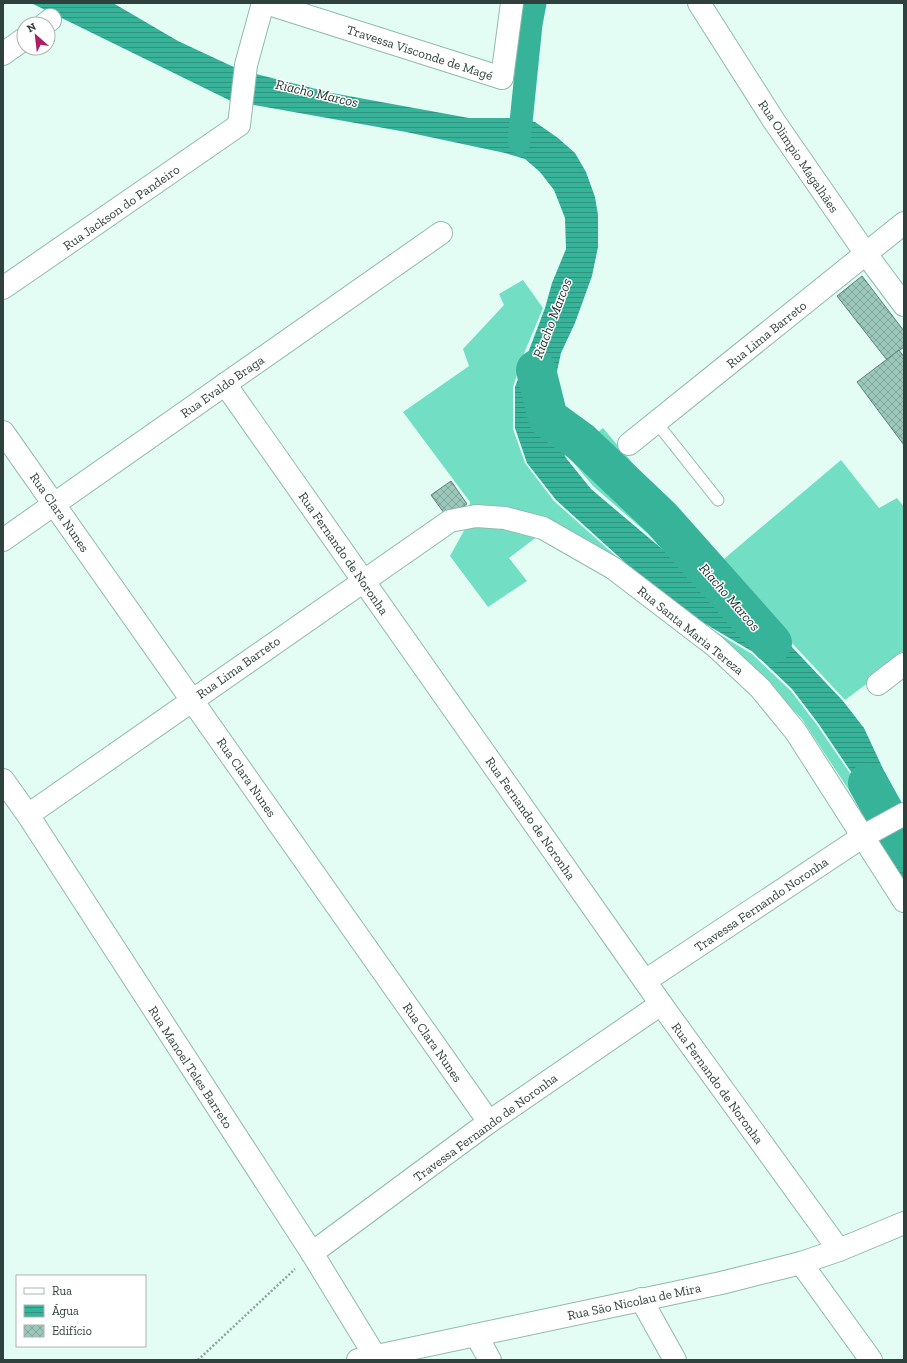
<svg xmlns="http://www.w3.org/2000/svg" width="907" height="1363" font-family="'Zilla Slab',serif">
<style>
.grass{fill:#72dfc5}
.water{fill:url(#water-rules)}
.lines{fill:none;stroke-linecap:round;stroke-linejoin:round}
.canal{stroke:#37b39a;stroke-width:23}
.river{stroke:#37b39a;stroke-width:40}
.building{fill:url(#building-cross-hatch);stroke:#5b8479}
.service-casing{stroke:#8fbaae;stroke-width:13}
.minor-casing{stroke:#8fbaae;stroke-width:24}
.tertiary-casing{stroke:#8fbaae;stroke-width:24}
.path{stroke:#8da39d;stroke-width:2.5;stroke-dasharray:2 2;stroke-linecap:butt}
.service{stroke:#fff;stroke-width:11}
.minor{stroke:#fff;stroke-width:22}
.tertiary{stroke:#fff;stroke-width:22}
.labels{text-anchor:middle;stroke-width:3;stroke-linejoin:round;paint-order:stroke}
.street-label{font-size:13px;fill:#2f413c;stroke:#fff}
.water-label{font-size:14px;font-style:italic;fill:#192e28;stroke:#fff}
</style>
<defs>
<pattern id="water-rules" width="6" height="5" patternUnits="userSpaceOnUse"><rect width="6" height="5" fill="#37b39a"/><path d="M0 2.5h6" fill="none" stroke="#2f937f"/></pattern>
<pattern id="building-cross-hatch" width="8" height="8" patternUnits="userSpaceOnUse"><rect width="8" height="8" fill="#9cc7bb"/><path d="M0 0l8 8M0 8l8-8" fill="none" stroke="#80a399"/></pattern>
</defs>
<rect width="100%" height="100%" fill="#e3fdf5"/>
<!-- grass -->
<g class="grass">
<polygon points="523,280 543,308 525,351 513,387 513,429 525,463 554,501 637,575 691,617 752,654 791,691 817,725 880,817 870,822 802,719 763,679 555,523 509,558 527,581 488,607 450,556 466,527 470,502 403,412 469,366 463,349 504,305 499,294"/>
<polygon points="603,428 718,564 841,460 879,508 897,498 904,507 904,656 845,700 791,642 760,615 700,579 593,486 568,456"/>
</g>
<!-- water -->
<g class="water">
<polygon points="31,3 113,3 178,41 238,69 237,104"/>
<polygon points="252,73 332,93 469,118 517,118 535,122 558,138 575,153 586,172 595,197 598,215 598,247 592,276 575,323 561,353 550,403 553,429 566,458 591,489 700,581 758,616 790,645 843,701 864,728 900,805 881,816 818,723 792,689 753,652 692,616 638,574 556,500 527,463 515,428 515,387 545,308 552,283 566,249 565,218 554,190 540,172 525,159 505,153 406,132 248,104"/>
<polygon points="904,850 904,883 889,860"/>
</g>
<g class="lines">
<!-- canal -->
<polyline class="canal" points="519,142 531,24 535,3"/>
<!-- river -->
<g class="river">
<polyline points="536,370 548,418 581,442 661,518 772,643"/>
<polyline points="868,783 904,848"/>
</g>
</g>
<!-- building -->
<g class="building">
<polygon points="862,276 904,331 904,347 887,360 837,296"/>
<polygon points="899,350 904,357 904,445 857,382"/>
<polygon points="451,481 467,504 447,517 431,495"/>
</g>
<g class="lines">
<!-- service casing -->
<g class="service-casing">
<polyline id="service" points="656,422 718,500"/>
</g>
<!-- minor casing -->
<g class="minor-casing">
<g id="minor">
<polyline points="266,3 502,78 512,3"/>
<polyline points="699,3 774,121 866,254 904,305"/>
<polyline points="45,24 50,20"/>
<polyline points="3,54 24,39"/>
<polyline points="3,288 239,125 246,65 263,3"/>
<polyline points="225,384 661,1004 839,1250"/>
<polyline points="3,432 489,1122"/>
<polyline points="629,444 904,223"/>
<polyline points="3,540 441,233"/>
<polyline points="878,684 904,664"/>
<polyline points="3,780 28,815 312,1253 375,1356"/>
<polyline points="28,815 450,521 476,516 505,518 543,528 613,568 715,646 760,688 796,732 904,901"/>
<polyline points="645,981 862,837 904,814"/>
<polyline points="312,1253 489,1122 661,1004"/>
<polyline points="801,1263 871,1360"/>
<polyline points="641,1299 675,1360"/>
<polyline points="476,1335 490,1360"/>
</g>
</g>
<!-- tertiary casing -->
<g class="tertiary-casing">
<polyline id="tertiary" points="358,1360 721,1283 801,1263 839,1250 904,1223"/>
</g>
<!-- path -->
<polyline class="path" points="198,1360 295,1269"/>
<!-- service -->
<use href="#service" class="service"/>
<!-- minor -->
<use href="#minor" class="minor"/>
<!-- tertiary -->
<use href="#tertiary" class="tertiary"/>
</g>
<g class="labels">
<!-- street labels -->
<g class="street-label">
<text transform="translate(420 52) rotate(18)" y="5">Travessa Visconde de Magé</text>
<text transform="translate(799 156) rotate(56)" y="5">Rua Olimpio Magalhães</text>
<text transform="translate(121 207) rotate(-35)" y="5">Rua Jackson do Pandeiro</text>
<text transform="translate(766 334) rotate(-39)" y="5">Rua Lima Barreto</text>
<text transform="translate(222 386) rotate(-35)" y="5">Rua Evaldo Braga</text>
<text transform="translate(60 512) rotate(55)" y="5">Rua Clara Nunes</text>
<text transform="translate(344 553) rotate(55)" y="5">Rua Fernando de Noronha</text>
<text transform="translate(691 630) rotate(39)" y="5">Rua Santa Maria Tereza</text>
<text transform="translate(238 667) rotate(-35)" y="5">Rua Lima Barreto</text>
<text transform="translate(247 777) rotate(55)" y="5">Rua Clara Nunes</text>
<text transform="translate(531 818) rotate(55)" y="5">Rua Fernando de Noronha</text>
<text transform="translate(761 904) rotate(-34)" y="5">Travessa Fernando Noronha</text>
<text transform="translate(433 1042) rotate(55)" y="5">Rua Clara Nunes</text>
<text transform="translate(191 1067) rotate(57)" y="5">Rua Manoel Teles Barreto</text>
<text transform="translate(718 1083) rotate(54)" y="5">Rua Fernando de Noronha</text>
<text transform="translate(485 1127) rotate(-36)" y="5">Travessa Fernando de Noronha</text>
<text transform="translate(634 1301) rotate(-12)" y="5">Rua São Nicolau de Mira</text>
</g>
<!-- water labels -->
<g class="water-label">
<text transform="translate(317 93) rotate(13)" y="5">Riacho Marcos</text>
<text transform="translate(552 318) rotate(-69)" y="5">Riacho Marcos</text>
<text transform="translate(730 597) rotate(49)" y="5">Riacho Marcos</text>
</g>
</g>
<!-- border -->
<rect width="907" height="1363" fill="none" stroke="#2f413c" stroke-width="8"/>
<!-- legend -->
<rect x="16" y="1275" width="130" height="72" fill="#ffffff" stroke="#acb3b1"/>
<rect x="24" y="1288" width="20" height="6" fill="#ffffff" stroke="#acb3b1"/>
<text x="52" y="1295" font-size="12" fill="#2f413c">Rua</text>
<rect x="24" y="1305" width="20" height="12" fill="url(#water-rules)" stroke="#acb3b1"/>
<text x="52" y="1315" font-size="12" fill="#2f413c">Água</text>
<rect x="24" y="1325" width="20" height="12" fill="url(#building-cross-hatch)" stroke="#acb3b1"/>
<text x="52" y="1335" font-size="12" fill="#2f413c">Edifício</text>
<!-- north arrow -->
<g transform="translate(36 36) rotate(332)"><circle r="19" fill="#ffffff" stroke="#acb3b1"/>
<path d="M0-3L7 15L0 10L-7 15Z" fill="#a92065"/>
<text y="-6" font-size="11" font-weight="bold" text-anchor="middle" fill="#2f413c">N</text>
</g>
</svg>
